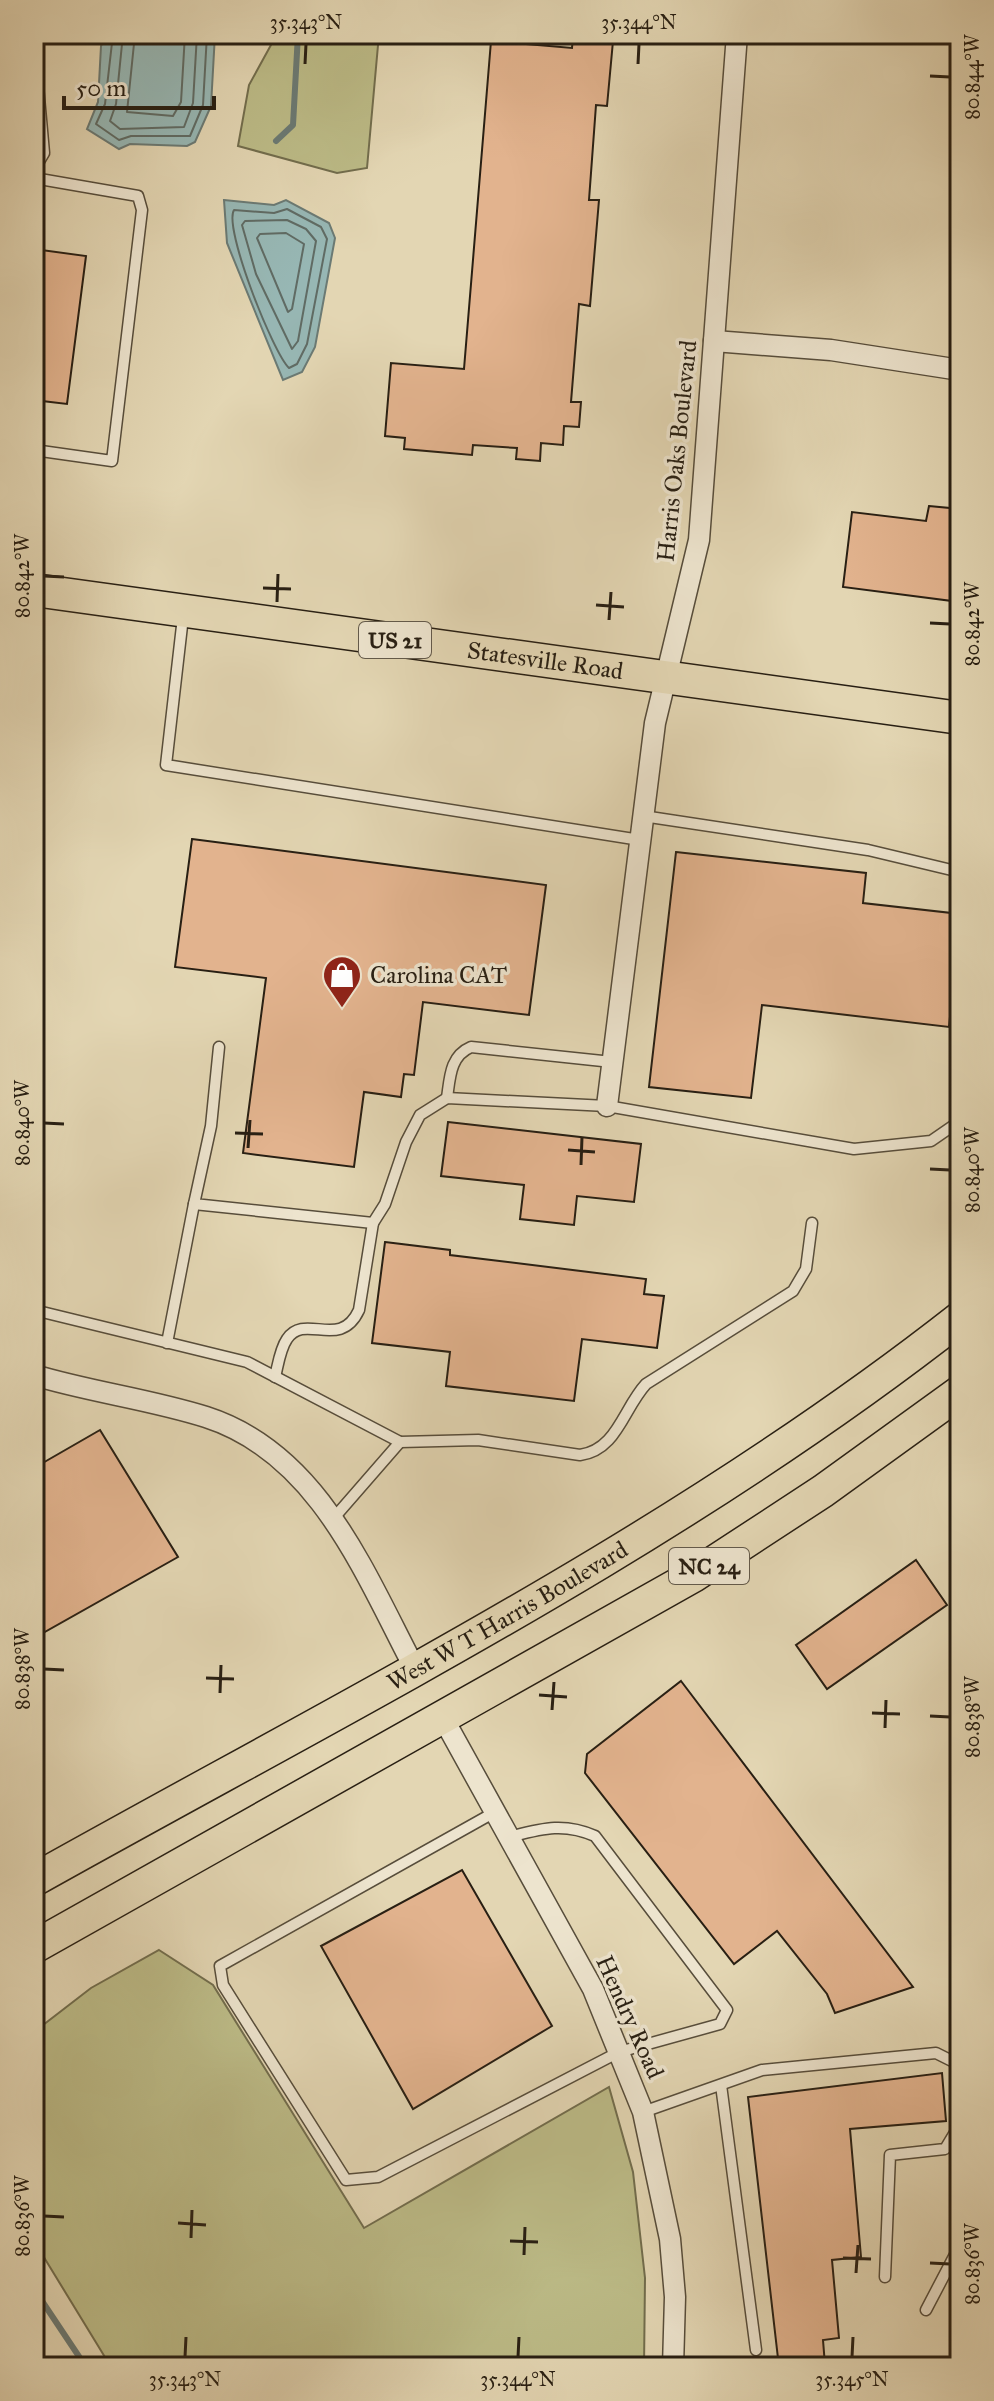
<svg xmlns="http://www.w3.org/2000/svg" width="994" height="2401" font-family="'IM FELL Great Primer',serif">
<style>
.green{fill:#bcbb87;stroke:#726d4d;stroke-width:2}
.water{fill:#97b7b4;stroke:#6b7a74;stroke-width:2}
.lines{fill:none;stroke-linecap:round;stroke-linejoin:round}
.shore{stroke:#606b64;stroke-width:2}
.stream{stroke:#6b7a74;stroke-width:6}
.building{fill:#e2b38e;stroke:#281f13;stroke-width:2}
.lane-casing{stroke:#574d3b;stroke-width:13}
.street-casing{stroke:#574d3b;stroke-width:23}
.primary-casing{stroke:#281f13;stroke-width:35}
.lane{stroke:#ede4ce;stroke-width:10}
.street{stroke:#ede4ce;stroke-width:20}
.primary{stroke:#e3d6b3;stroke-width:32}
.ticks{fill:none;stroke:#281f13;stroke-width:3}
.labels{text-anchor:middle;stroke-width:7;stroke-linejoin:round;paint-order:stroke}
.shield{fill:#ede4ce;stroke:#635a4b;stroke-width:2}
.shield-label{font-size:22px;font-weight:bold;fill:#281f13}
.street-label{font-size:24px;fill:#281f13;stroke:#ede4ce}
.poi-label{font-size:24px;fill:#281f13;stroke:#ede4ce;text-anchor:start}
.neatline{fill:none;stroke:#281f13;stroke-width:3}
.ticks-label{font-size:20px;text-anchor:middle;fill:#281f13}
</style>
<rect width="100%" height="100%" fill="#e3d6b3"/>
<filter id="stains"><feTurbulence type="fractalNoise" baseFrequency=".0025" numOctaves="4"/><feColorMatrix values="0 0 0 0 .2 0 0 0 0 .09 0 0 0 0 .02 0 0 0 .5 -.17"/></filter>
<radialGradient id="worn" r=".72"><stop offset=".6" stop-color="#630" stop-opacity="0"/><stop offset="1" stop-color="#630" stop-opacity=".3"/></radialGradient>
<!-- green -->
<g class="green">
<polygon points="277,34 379,34 367,168 337,173 238,146 249,85"/>
<polygon points="159,1950 213,1985 364,2228 609,2087 633,2172 645,2278 644,2367 111,2367 34,2241 34,2032 91,1988"/>
</g>
<!-- water -->
<g class="water">
<polygon points="107,34 215,34 211,106 195,142 187,146 130,144 119,149 87,129 98,102 101,46"/>
<polygon points="224,200 274,205 286,200 329,223 335,238 315,347 302,372 283,380 227,243"/>
</g>
<g class="lines">
<!-- shore -->
<g class="shore">
<polyline points="113,34 105,104 96,124 119,140 131,136 190,136 203,105 207,34"/>
<polyline points="123,34 116,104 110,121 120,129 184,127 193,103 197,34"/>
<polyline points="135,34 127,112 173,116 181,102 185,34"/>
<path d="M 287,209 L 321,227 L 327,239 L 307,344 L 297,364 L 289,368 C 273,353 223,227 234,210 L 274,213 Z"/>
<polygon points="287,220 306,229 316,241 298,341 292,349 256,274 242,225 245,221"/>
<polygon points="286,233 304,244 292,309 288,312 257,238 260,234"/>
</g>
<!-- stream -->
<g class="stream">
<polyline points="276,141 293,125 298,34"/>
<polyline points="34,2289 86,2367"/>
</g>
</g>
<!-- building -->
<g class="building">
<polygon points="573,37 613,41 607,106 596,105 589,200 599,200 590,306 579,304 571,402 581,402 579,427 564,426 563,445 541,443 540,461 516,459 517,448 473,445 472,455 404,449 405,438 385,436 391,363 464,369 491,41 572,48"/>
<polygon points="34,249 86,256 67,404 34,400"/>
<polygon points="929,506 960,509 960,602 843,587 852,512 926,521"/>
<polygon points="192,839 546,885 529,1015 423,1002 414,1075 404,1074 401,1097 364,1092 354,1167 243,1153 266,978 175,967"/>
<polygon points="676,852 866,873 863,903 960,914 949,1027 762,1005 751,1098 649,1087"/>
<polygon points="448,1122 641,1144 634,1202 577,1196 574,1225 520,1219 524,1185 441,1176"/>
<polygon points="385,1242 450,1250 450,1255 646,1279 644,1294 664,1296 657,1348 582,1339 574,1401 446,1386 450,1352 372,1343"/>
<polygon points="100,1430 178,1557 34,1638 34,1468"/>
<polygon points="916,1560 947,1605 827,1689 796,1645"/>
<polygon points="681,1681 913,1987 835,2013 827,1994 777,1931 734,1964 585,1773 587,1754"/>
<polygon points="462,1870 552,2026 413,2109 321,1946"/>
<polygon points="942,2073 946,2121 850,2129 861,2257 832,2260 839,2338 823,2340 825,2365 779,2367 748,2097"/>
</g>
<g class="lines">
<!-- lane casing -->
<g class="lane-casing">
<g id="lane">
<polyline points="34,41 44,153 34,170"/>
<polyline points="34,178 138,196 142,210 112,461 34,450"/>
<polyline points="183,617 166,765 640,840"/>
<polyline points="643,816 868,850 960,872"/>
<polyline points="219,1047 211,1126 194,1204 373,1223 385,1204 406,1142 420,1115 447,1098 607,1106 854,1149 931,1141 960,1121"/>
<path d="M 447,1098 C 450,1077 450,1056 471,1047 L 612,1062"/>
<polyline points="34,1310 247,1362 400,1442 333,1519"/>
<polyline points="167,1343 194,1204"/>
<path d="M 275,1377 C 278,1365 280,1349 287,1339 C 305,1312 340,1351 359,1310 L 373,1223"/>
<path d="M 400,1442 L 478,1440 L 580,1455 C 617,1450 623,1409 646,1384 L 793,1291 L 806,1269 L 812,1223"/>
<path d="M 495,1812 L 220,1966 L 223,1985 L 346,2180 L 378,2177 L 619,2052 L 720,2024 L 727,2010 L 595,1836 C 563,1822 541,1829 509,1837"/>
<polyline points="721,2085 756,2350"/>
<polyline points="643,2112 762,2070 936,2053 960,2065"/>
<polyline points="885,2277 890,2155 945,2149 960,2124"/>
<polyline points="926,2310 960,2245"/>
</g>
</g>
<!-- street casing -->
<g class="street-casing">
<g id="street">
<polyline points="714,341 831,350 960,370"/>
<polyline points="607,1106 655,723 699,540 737,34"/>
<path d="M 34,1375 C 90,1392 149,1399 206,1417 C 318,1453 364,1572 414,1667"/>
<polyline points="443,1718 593,1989 643,2112 670,2239 675,2297 673,2367"/>
</g>
</g>
<!-- primary casing -->
<g class="primary-casing">
<g id="primary">
<path id="s1" d="M 34,590 L 960,718"/>
<path id="s2" d="M 34,1880 C 348,1704 676,1541 960,1318"/>
<polyline points="34,1947 693,1576 823,1491 960,1392"/>
</g>
</g>
<!-- lane -->
<use href="#lane" class="lane"/>
<!-- street -->
<use href="#street" class="street"/>
<!-- primary -->
<use href="#primary" class="primary"/>
</g>
<!-- ticks -->
<path class="ticks" d="M 305,64 L 306,44M 638,64 L 639,44M 930,76 L 950,77M 44,576 L 64,577M 263,588 L 291,589M 277,602 L 278,574M 596,605 L 624,607M 609,620 L 611,592M 930,623 L 950,624M 44,1123 L 64,1124M 235,1133 L 263,1134M 248,1148 L 250,1120M 568,1150 L 595,1152M 581,1165 L 582,1137M 930,1169 L 950,1170M 44,1669 L 64,1670M 206,1678 L 234,1679M 220,1693 L 221,1665M 539,1695 L 567,1697M 552,1710 L 554,1682M 872,1713 L 900,1714M 930,1716 L 950,1717M 885,1728 L 886,1700M 44,2216 L 64,2217M 178,2223 L 206,2225M 191,2238 L 192,2210M 510,2241 L 538,2242M 524,2255 L 525,2227M 843,2258 L 871,2259M 930,2263 L 950,2264M 856,2273 L 858,2245M 185,2357 L 186,2337M 518,2357 L 519,2337M 852,2357 L 853,2337"/>
<!-- icons -->
<defs>
<g id="shop-pin" transform="scale(2)"><path d="M0 17L-7.5 6A9.5 9.5 0 1 1 7.5 6Z" fill="#8f2418" stroke="#ede4ce"/><path d="M-5-2.5h2.3a2.7 3.5 0 0 1 5.4 0H5L5.5 6h-11ZM-1.5-2.5h3a1.5 2.3 0 0 0-3 0Z" fill="#fff"/></g>
</defs>
<g fill-rule="evenodd">
<use href="#shop-pin" x="342" y="975"/>
</g>
<g class="labels">
<!-- shield labels -->
<g class="shield">
<rect x="359" y="622" width="72" height="36" rx="6"/>
<rect x="669" y="1548" width="80" height="36" rx="6"/>
</g>
<g class="shield-label">
<text x="395" y="648">US 21</text>
<text x="709" y="1574">NC 24</text>
</g>
<!-- street labels -->
<g class="street-label">
<text transform="translate(677 451) rotate(-84)" y="8">Harris Oaks Boulevard</text>
<text dy="8" stroke="none"><textPath href="#s1" startOffset="516">Statesville Road</textPath></text>
<text dy="8" stroke="none"><textPath href="#s2" startOffset="542">West W T Harris Boulevard</textPath></text>
<text transform="translate(630 2017) rotate(66)" y="8">Hendry Road</text>
</g>
<!-- poi labels -->
<g class="poi-label">
<text x="370" y="983">Carolina CAT</text>
</g>
</g>
<!-- margin -->
<rect width="994" height="2401" fill="none" stroke="#e3d6b3" stroke-width="88"/>
<!-- scale -->
<path d="M64 96v12h150v-12" fill="none" stroke="#281f13" stroke-width="4"/>
<text x="76" y="96" font-size="24" fill="#281f13" stroke="#ede4ce" stroke-width="6" paint-order="stroke">50 m</text>
<rect x="44" y="44" width="906" height="2313" class="neatline"/>
<g class="ticks-label">
<text x="306" y="29">35.343°N</text>
<text x="639" y="29">35.344°N</text>
<text transform="translate(972 77) rotate(-90)" y="7">80.844°W</text>
<text transform="translate(22 576) rotate(-90)" y="7">80.842°W</text>
<text transform="translate(972 624) rotate(-90)" y="7">80.842°W</text>
<text transform="translate(22 1123) rotate(-90)" y="7">80.840°W</text>
<text transform="translate(972 1170) rotate(-90)" y="7">80.840°W</text>
<text transform="translate(22 1669) rotate(-90)" y="7">80.838°W</text>
<text transform="translate(972 1717) rotate(-90)" y="7">80.838°W</text>
<text transform="translate(22 2216) rotate(-90)" y="7">80.836°W</text>
<text transform="translate(972 2264) rotate(-90)" y="7">80.836°W</text>
<text x="185" y="2386">35.343°N</text>
<text x="518" y="2386">35.344°N</text>
<text x="852" y="2386">35.345°N</text>
</g>
<rect width="100%" height="100%" filter="url(#stains)"/>
<rect width="100%" height="100%" fill="url(#worn)"/>
</svg>
